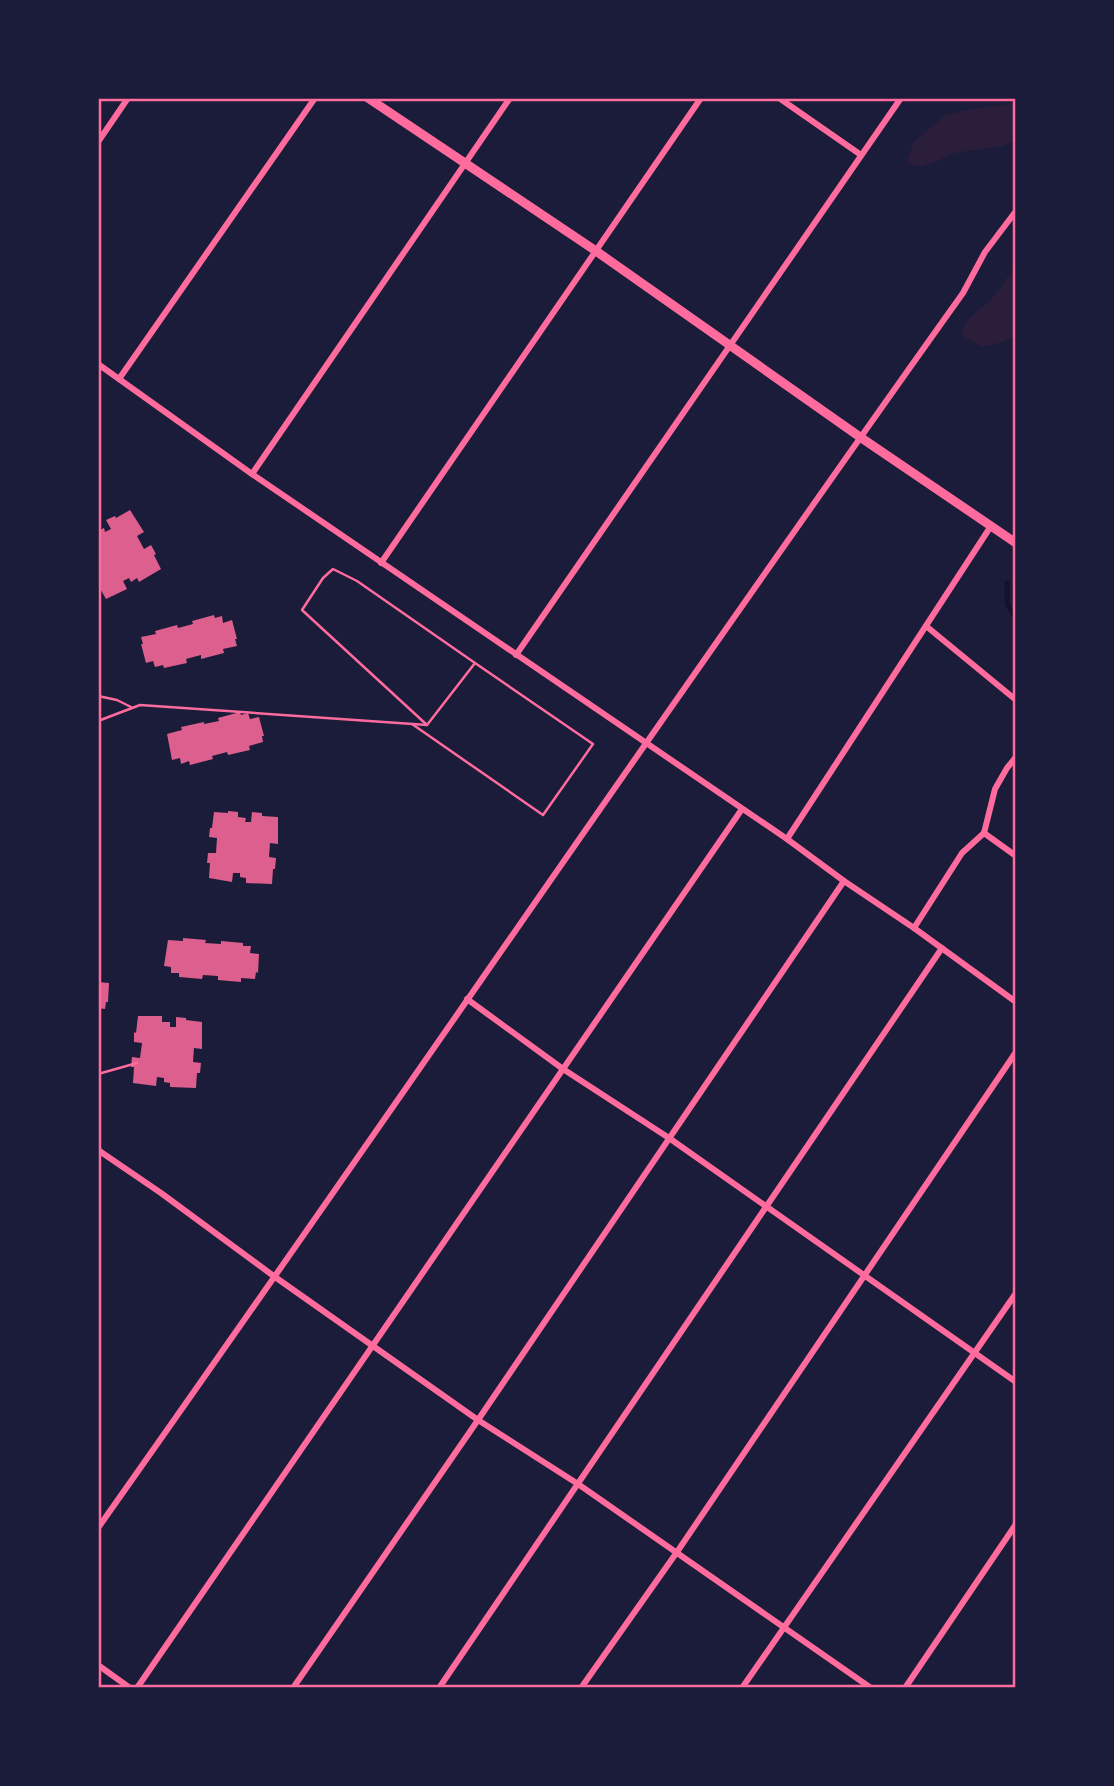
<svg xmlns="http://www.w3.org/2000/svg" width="1114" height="1786" font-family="'IBM Plex Sans',sans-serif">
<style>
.green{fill:#2a1e3b}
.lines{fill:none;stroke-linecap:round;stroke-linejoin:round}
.stream{stroke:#12122b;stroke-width:4.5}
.building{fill:#dd5f8e}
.service{stroke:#ff6b9d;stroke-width:2.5}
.minor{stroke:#ff6b9d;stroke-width:6}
.secondary{stroke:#ff6b9d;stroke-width:9}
.neatline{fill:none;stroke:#ff6b9d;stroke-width:2.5}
</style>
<rect width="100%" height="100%" fill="#1b1b3a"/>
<!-- green -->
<g class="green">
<polygon points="1016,100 1016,141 1001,146 954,153 938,161 918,167 907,163 914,142 945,115 973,109 1004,105"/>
<path d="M 1016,263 L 1016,326 L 1013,337 L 1003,342 L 982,347 L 962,335 C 965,314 982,311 994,296 C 1003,286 1009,274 1016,263 Z"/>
</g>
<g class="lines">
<!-- stream -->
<polyline class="stream" points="1007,583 1007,604 1016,618"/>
</g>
<!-- building -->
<g class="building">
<polygon points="130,510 144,532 137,536 144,549 151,545 156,554 154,555 161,569 139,582 137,578 131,582 129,578 123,581 127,589 106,599 98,585 98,531 104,528 105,532 111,529 106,520 115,516 116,518"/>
<polygon points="214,615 215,618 222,616 223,623 232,620 237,639 235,639 237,646 223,649 224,653 201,659 201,655 186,659 187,663 164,668 163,665 155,667 153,661 146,663 141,644 143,644 141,637 156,634 155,631 177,625 178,628 193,624 192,621"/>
<polygon points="240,712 241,715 248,713 250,719 259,717 264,736 262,736 263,742 249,746 250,750 228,755 227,752 212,756 213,759 190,765 189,761 181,764 180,758 172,760 167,734 182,730 181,727 204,722 204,724 219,721 218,718"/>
<polygon points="228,811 238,812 238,817 246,818 245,822 251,822 252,812 262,813 262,816 278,817 278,844 270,843 269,857 276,858 275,869 273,869 272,884 246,883 246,878 240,877 240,873 233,873 232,882 209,878 210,863 207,863 208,853 216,853 217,838 209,837 210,828 212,828 214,812 228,813"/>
<polygon points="183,938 206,940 205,943 221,944 221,941 243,943 243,946 251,946 250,953 259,954 258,973 256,972 255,979 241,978 241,982 218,980 218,976 203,975 202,979 179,977 179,973 171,973 171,967 164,966 168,940 183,941"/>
<polygon points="98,982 109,983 108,1002 106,1002 105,1009 98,1008"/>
<polygon points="138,1016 162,1016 162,1022 170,1022 170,1027 176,1027 176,1017 186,1018 186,1020 202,1022 202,1049 194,1048 193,1062 201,1063 200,1073 197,1073 196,1088 170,1087 170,1083 164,1082 164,1078 157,1077 156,1086 133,1083 134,1067 131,1067 132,1057 140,1058 142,1043 134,1042 134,1032 136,1033"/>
</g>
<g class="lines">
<!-- service -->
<g class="service">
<polygon points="333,569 357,581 475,663 427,725 302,610 323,578"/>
<polyline points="98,696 117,700 131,707"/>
<polyline points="98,721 140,705 427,725"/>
<polyline points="412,724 543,815 593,744 475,663"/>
<polyline points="98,1074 137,1063"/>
</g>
<!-- minor -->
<g class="minor">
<polyline points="779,98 861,155"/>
<polyline points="98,142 128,98"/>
<polyline points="98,364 252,474 787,839 844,881 914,928 1016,1002"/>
<polyline points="119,379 315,98"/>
<polyline points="252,474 510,98"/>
<polyline points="381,563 701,98"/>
<polyline points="926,626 1016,700"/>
<polyline points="516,655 901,98"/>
<polyline points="984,833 1016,856"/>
<polyline points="787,839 991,526"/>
<polyline points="914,928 962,853 984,833 995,789 1007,768 1016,757"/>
<polyline points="467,999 563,1069 669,1138 1016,1382"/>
<polyline points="98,1150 161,1193 275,1277 478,1420 578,1484 871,1688"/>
<path d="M 98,1528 C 388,1118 671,702 963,293 L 985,252 L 1016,211"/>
<polyline points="98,1665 130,1688"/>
<polyline points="137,1688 742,809"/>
<polyline points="293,1688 478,1420 844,881"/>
<polyline points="439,1688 942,948"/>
<polyline points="581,1688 677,1552 1016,1052"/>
<polyline points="742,1688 1016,1293"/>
<polyline points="905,1688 1016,1524"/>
</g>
<!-- secondary -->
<polyline class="secondary" points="368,98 596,251 860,437 1016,543"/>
</g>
<!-- border -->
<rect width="1114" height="1786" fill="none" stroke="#1b1b3a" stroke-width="200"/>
<rect x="100" y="100" width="914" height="1586" class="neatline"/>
</svg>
